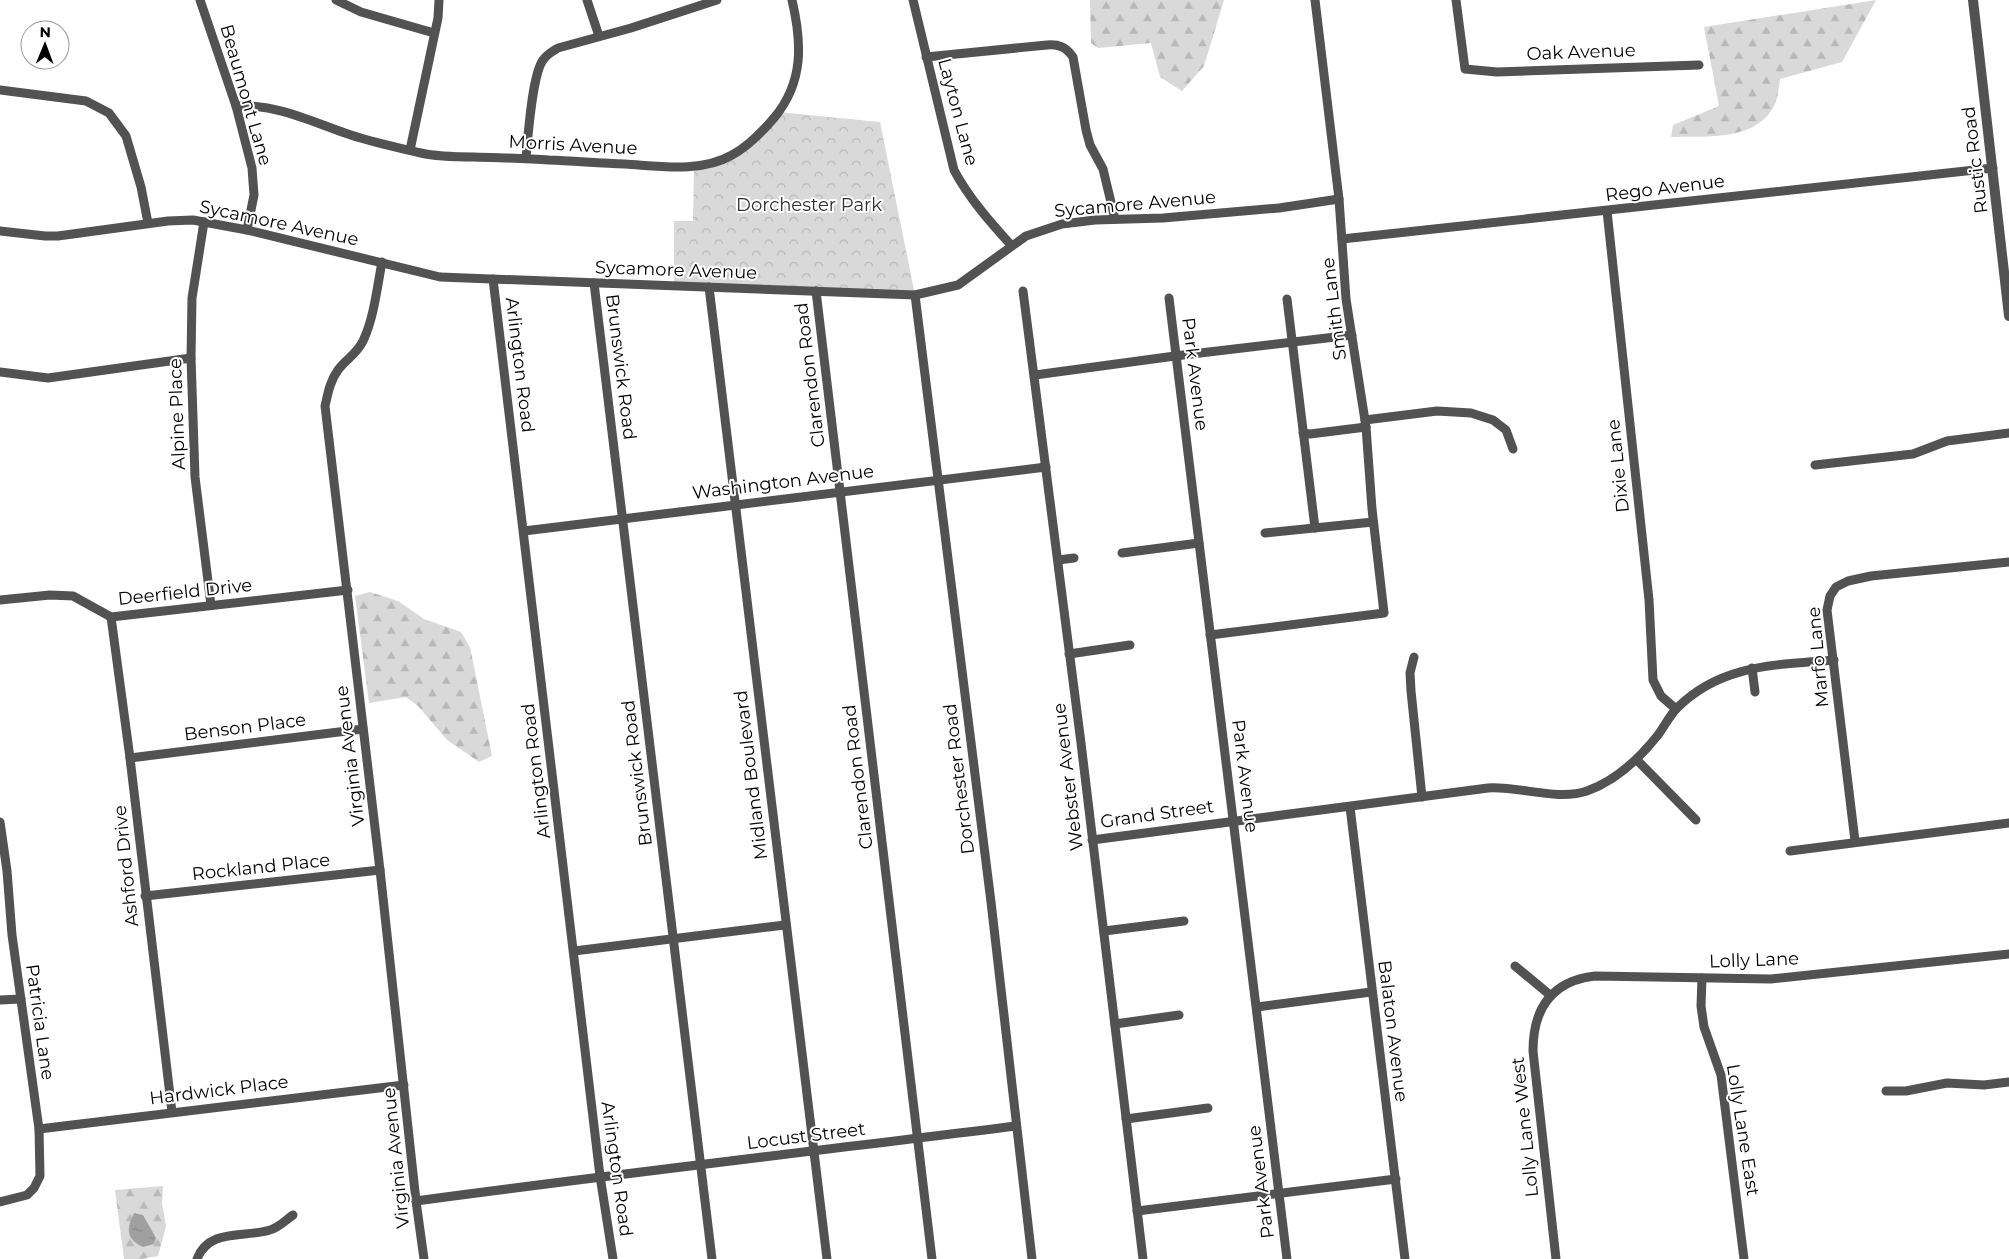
<svg xmlns="http://www.w3.org/2000/svg" width="2009" height="1259" font-family="Montserrat,sans-serif">
<style>
.forest{fill:url(#forest-firs)}
.park{fill:url(#park-crowns)}
.water{fill:url(#water-ripples)}
.lines{fill:none;stroke-linecap:round;stroke-linejoin:round}
.minor{stroke:#525252;stroke-width:9}
.tertiary{stroke:#525252;stroke-width:10}
.labels{text-anchor:middle;stroke-width:4;stroke-linejoin:round;paint-order:stroke}
.street-label{font-size:18px;fill:#000;stroke:#fff}
.park-label{font-size:18px;fill:#303030;stroke:#fff}
</style>
<defs>
<pattern id="forest-firs" width="22" height="20" patternUnits="userSpaceOnUse" patternTransform="scale(1.25)"><rect width="22" height="20" fill="#d9d9d9"/><path d="M5 1l3.5 6h-7zM16 11l3.5 6h-7z" fill="#b8b8b8"/></pattern>
<pattern id="park-crowns" width="20" height="18" patternUnits="userSpaceOnUse" patternTransform="scale(1.25)"><rect width="20" height="18" fill="#d9d9d9"/><path d="M2 6a3 3 0 1 1 6 0M12 15a3 3 0 1 1 6 0" fill="none" stroke="#b8b8b8"/></pattern>
<pattern id="water-ripples" width="26" height="14" patternUnits="userSpaceOnUse" patternTransform="scale(1.25)"><rect width="26" height="14" fill="#a0a0a0"/><path d="M2 4q2-2 4 0t4 0M15 11q2-2 4 0t4 0" fill="none" stroke="#888"/></pattern>
</defs>
<rect width="100%" height="100%" fill="#fff"/>
<!-- forest -->
<g class="forest">
<polygon points="1090,0 1224,0 1204,66 1182,91 1160,77 1151,43 1098,48 1091,43"/>
<path d="M 1876,0 L 1842,62 L 1780,79 C 1779,86 1778,95 1776,102 C 1759,142 1706,136 1671,137 L 1673,125 L 1719,106 L 1704,27 Z"/>
<polygon points="370,592 398,601 424,619 461,632 470,647 492,756 479,762 447,740 418,706 406,697 369,703 355,596"/>
<polygon points="163,1186 162,1203 166,1226 158,1256 142,1259 124,1259 115,1190"/>
</g>
<!-- park -->
<polygon class="park" points="778,112 880,122 915,295 674,286 674,221 693,221 694,165 732,156"/>
<!-- water -->
<path class="water" d="M 134,1213 L 143,1215 L 156,1238 L 154,1244 L 143,1247 C 126,1239 126,1229 134,1213 Z"/>
<g class="lines">
<!-- minor -->
<g class="minor">
<polyline points="200,0 236,106 252,168 254,195 247,230"/>
<polyline points="336,0 361,12 434,33"/>
<polyline points="587,0 599,36"/>
<path d="M 913,0 L 954,170 C 969,198 990,222 1011,245"/>
<polyline points="1456,0 1465,69 1497,72 1699,65"/>
<path d="M 926,57 L 1047,45 C 1059,44 1066,47 1073,57 L 1086,130 L 1090,145 L 1103,169 L 1115,219"/>
<polyline points="0,90 86,101 109,113 126,136 141,187 148,223"/>
<path d="M 236,106 C 276,104 308,120 345,133 C 370,142 396,147 421,153 C 438,157 456,157 474,157 C 499,158 524,158 549,160 C 574,161 599,163 625,164 C 659,166 701,173 732,155 C 749,146 762,132 774,118 C 804,82 802,43 792,0"/>
<polyline points="410,150 438,18 439,0"/>
<path d="M 526,158 C 528,137 532,75 543,60 C 547,54 553,51 558,48 L 631,28 L 717,0"/>
<polyline points="1607,211 1649,600 1653,680 1661,696 1676,709"/>
<polyline points="204,222 192,298 191,358 195,477 211,605"/>
<polyline points="0,231 45,236 58,236 168,221 193,220 247,230 440,277 915,295 958,285 1026,236 1062,224 1095,220 1163,218 1279,208 1339,199"/>
<polyline points="1342,239 1993,168"/>
<path d="M 382,262 C 377,288 374,318 363,341 C 356,355 346,359 338,370 C 330,381 328,393 325,406 L 380,870 L 416,1201 L 424,1259"/>
<polyline points="493,279 600,1176 613,1259"/>
<polyline points="594,283 712,1259"/>
<polyline points="709,287 827,1259"/>
<polyline points="816,291 932,1259"/>
<polyline points="1023,291 1081,743 1143,1259"/>
<polyline points="915,295 991,902 1032,1259"/>
<polyline points="1169,298 1287,1259"/>
<polyline points="1287,299 1315,528"/>
<polyline points="0,372 48,378 191,358"/>
<polyline points="1035,375 1175,356 1352,335"/>
<polyline points="1365,420 1437,411 1471,413 1493,420 1506,430 1513,449"/>
<polyline points="1303,433 1310,434 1366,427"/>
<polyline points="1815,465 1913,454 1947,441 2009,433"/>
<polyline points="524,531 1046,467"/>
<polyline points="1265,533 1373,522"/>
<polyline points="1122,553 1199,543"/>
<polyline points="1058,560 1074,558"/>
<polyline points="0,600 50,595 73,596 111,617 348,590"/>
<polyline points="111,617 130,758 172,1112"/>
<polyline points="1210,635 1384,613 1372,509 1366,427 1346,299 1339,199 1315,0"/>
<polyline points="1069,654 1130,645"/>
<polyline points="1414,657 1410,673 1411,691 1422,797"/>
<polyline points="1752,668 1755,692"/>
<polyline points="130,758 363,729"/>
<polyline points="1637,760 1696,820"/>
<polyline points="1350,807 1405,1259"/>
<polyline points="0,822 7,871 12,935 39,1129 40,1176 34,1188 27,1195 0,1202"/>
<path d="M 1092,840 L 1488,788 C 1519,786 1558,801 1587,791 C 1615,781 1639,759 1658,735 C 1664,727 1670,715 1677,708 C 1721,664 1776,665 1834,660"/>
<polyline points="1855,841 1827,610 1830,596 1836,587 1848,581 1871,576 2009,562"/>
<polyline points="1790,851 2009,823"/>
<polyline points="145,896 380,870"/>
<polyline points="1104,931 1184,921"/>
<polyline points="574,951 785,925"/>
<polyline points="1515,966 1550,995"/>
<polyline points="1702,978 1701,1006 1704,1027 1721,1075 1744,1259"/>
<polyline points="0,1000 21,999"/>
<polyline points="1257,1007 1371,992"/>
<polyline points="1115,1024 1179,1015"/>
<polyline points="1886,1091 1906,1091 1947,1083 1984,1085 2009,1082"/>
<polyline points="1126,1119 1208,1108"/>
<polyline points="39,1129 404,1085"/>
<path d="M 416,1201 C 616,1174 816,1151 1016,1126"/>
<polyline points="1137,1211 1396,1179"/>
<path d="M 197,1259 C 209,1228 244,1238 270,1230 C 278,1228 286,1220 293,1215"/>
<path d="M 1556,1259 L 1533,1051 C 1533,1009 1551,981 1595,976 L 1771,979 L 2009,954"/>
</g>
<!-- tertiary -->
<polyline class="tertiary" points="1973,0 2009,316"/>
</g>
<g class="labels">
<!-- street labels -->
<g class="street-label">
<text transform="translate(1581 52) rotate(-2)" y="6">Oak Avenue</text>
<text transform="translate(246 95) rotate(74)" y="6">Beaumont Lane</text>
<text transform="translate(958 112) rotate(75)" y="6">Layton Lane</text>
<text transform="translate(573 145) rotate(3)" y="6">Morris Avenue</text>
<text transform="translate(1975 160) rotate(-97)" y="6">Rustic Road</text>
<text transform="translate(1665 188) rotate(-7)" y="6">Rego Avenue</text>
<text transform="translate(1135 204) rotate(-5)" y="6">Sycamore Avenue</text>
<text transform="translate(279 223) rotate(12)" y="6">Sycamore Avenue</text>
<text transform="translate(676 270) rotate(2)" y="6">Sycamore Avenue</text>
<text transform="translate(1334 309) rotate(-97)" y="6">Smith Lane</text>
<text transform="translate(520 365) rotate(83)" y="6">Arlington Road</text>
<text transform="translate(621 367) rotate(83)" y="6">Brunswick Road</text>
<text transform="translate(1195 374) rotate(83)" y="6">Park Avenue</text>
<text transform="translate(810 375) rotate(-97)" y="6">Clarendon Road</text>
<text transform="translate(177 414) rotate(-92)" y="6">Alpine Place</text>
<text transform="translate(1618 466) rotate(-96)" y="6">Dixie Lane</text>
<text transform="translate(783 482) rotate(-7)" y="6">Washington Avenue</text>
<text transform="translate(185 592) rotate(-6)" y="6">Deerfield Drive</text>
<text transform="translate(1818 657) rotate(-95)" y="6">Marfo Lane</text>
<text transform="translate(245 727) rotate(-7)" y="6">Benson Place</text>
<text transform="translate(350 756) rotate(-97)" y="6">Virginia Avenue</text>
<text transform="translate(536 771) rotate(-97)" y="6">Arlington Road</text>
<text transform="translate(637 773) rotate(-97)" y="6">Brunswick Road</text>
<text transform="translate(751 775) rotate(-97)" y="6">Midland Boulevard</text>
<text transform="translate(1245 776) rotate(83)" y="6">Park Avenue</text>
<text transform="translate(858 777) rotate(-97)" y="6">Clarendon Road</text>
<text transform="translate(1068 777) rotate(-97)" y="6">Webster Avenue</text>
<text transform="translate(959 779) rotate(-97)" y="6">Dorchester Road</text>
<text transform="translate(1157 814) rotate(-8)" y="6">Grand Street</text>
<text transform="translate(126 866) rotate(-96)" y="6">Ashford Drive</text>
<text transform="translate(261 867) rotate(-6)" y="6">Rockland Place</text>
<text transform="translate(1754 960) rotate(-2)" y="6">Lolly Lane</text>
<text transform="translate(40 1022) rotate(82)" y="6">Patricia Lane</text>
<text transform="translate(1393 1031) rotate(83)" y="6">Balaton Avenue</text>
<text transform="translate(219 1090) rotate(-7)" y="6">Hardwick Place</text>
<text transform="translate(1525 1127) rotate(-96)" y="6">Lolly Lane West</text>
<text transform="translate(1743 1130) rotate(81)" y="6">Lolly Lane East</text>
<text transform="translate(806 1136) rotate(-7)" y="6">Locust Street</text>
<text transform="translate(396 1158) rotate(-96)" y="6">Virginia Avenue</text>
<text transform="translate(617 1169) rotate(82)" y="6">Arlington Road</text>
<text transform="translate(1261 1182) rotate(-97)" y="6">Park Avenue</text>
</g>
<!-- park labels -->
<g class="park-label">
<text x="809" y="211">Dorchester Park</text>
</g>
</g>
<!-- north arrow -->
<g transform="translate(45 45) rotate(1)"><circle r="24" fill="#ffffff" stroke="#999999"/>
<path d="M0-4L9 19L0 12L-9 19Z" fill="#000000"/>
<text y="-8" font-size="14" font-weight="bold" text-anchor="middle" fill="#000000">N</text>
</g>
</svg>
